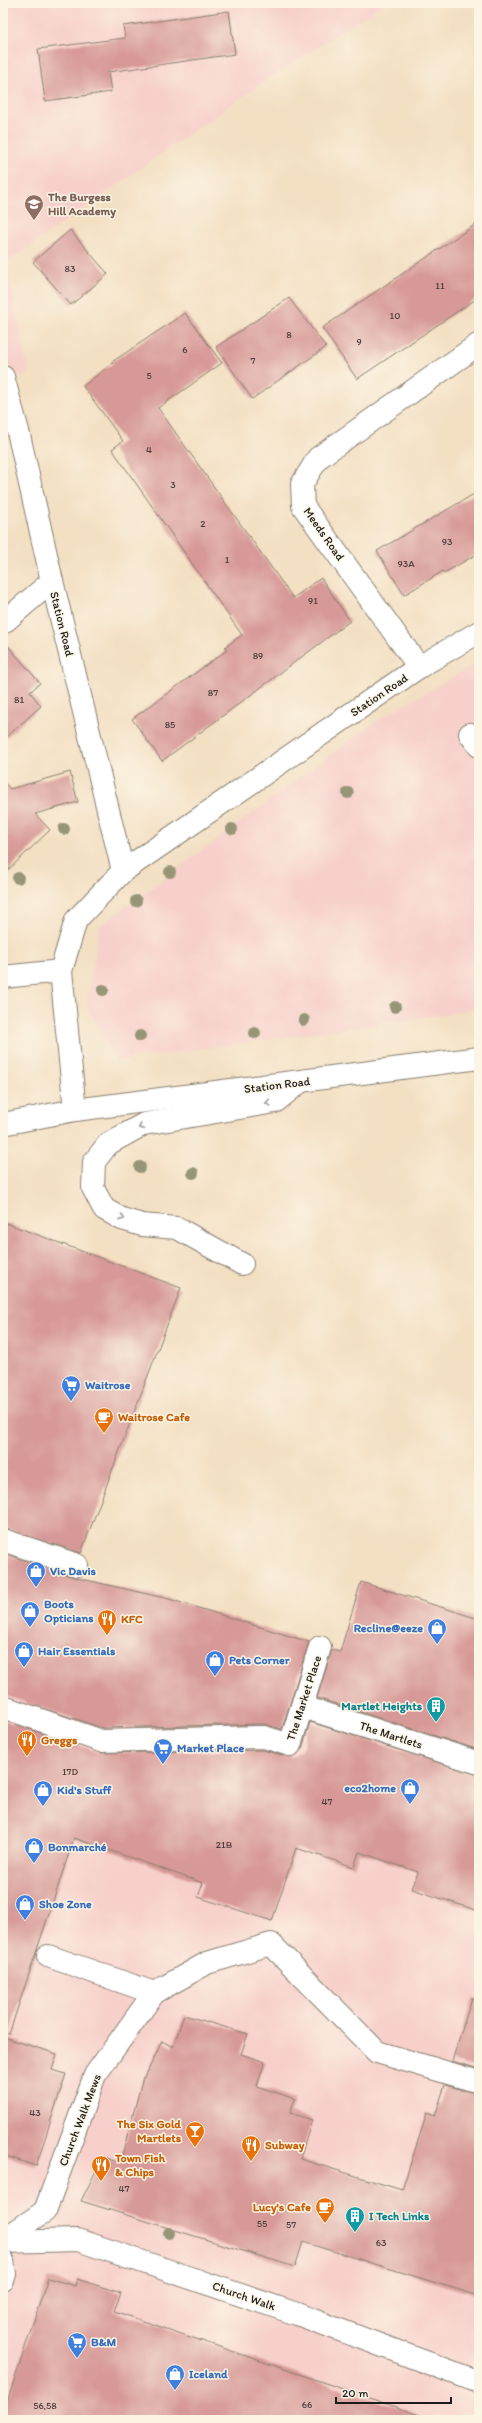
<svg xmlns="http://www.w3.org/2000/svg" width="482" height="2423" font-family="Itim,sans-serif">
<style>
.built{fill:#f7d0cb}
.building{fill:#d79997}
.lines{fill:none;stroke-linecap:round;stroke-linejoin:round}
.minor-casing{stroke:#887e6f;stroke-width:24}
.major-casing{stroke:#887e6f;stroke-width:24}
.minor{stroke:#fff;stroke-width:22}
.major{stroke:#fff;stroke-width:22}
.tree{fill:#979577}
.oneway{stroke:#999}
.labels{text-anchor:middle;stroke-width:3;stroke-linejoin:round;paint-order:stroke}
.number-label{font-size:10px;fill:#4b3b3b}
.education-label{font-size:12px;font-weight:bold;fill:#785e54;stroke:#fcf5e5;text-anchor:start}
.street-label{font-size:12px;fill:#1c1c1c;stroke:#fcf5e5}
.shop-label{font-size:12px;font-weight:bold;fill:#366cbe;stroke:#fcf5e5;text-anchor:start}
.food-label{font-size:12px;font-weight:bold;fill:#c56008;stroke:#fcf5e5;text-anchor:start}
.culture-label{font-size:12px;font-weight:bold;fill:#0d838f;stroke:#fcf5e5;text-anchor:end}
</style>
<rect width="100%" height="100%" fill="#fcf5e5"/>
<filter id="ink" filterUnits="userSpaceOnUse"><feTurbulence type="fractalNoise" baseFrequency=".025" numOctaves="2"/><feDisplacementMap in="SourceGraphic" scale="8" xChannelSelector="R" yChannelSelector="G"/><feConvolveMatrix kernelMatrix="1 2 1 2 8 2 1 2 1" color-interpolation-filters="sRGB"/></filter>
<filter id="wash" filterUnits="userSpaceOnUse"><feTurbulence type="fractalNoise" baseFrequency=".012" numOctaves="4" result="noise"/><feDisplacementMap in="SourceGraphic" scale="16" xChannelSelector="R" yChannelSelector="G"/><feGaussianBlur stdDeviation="0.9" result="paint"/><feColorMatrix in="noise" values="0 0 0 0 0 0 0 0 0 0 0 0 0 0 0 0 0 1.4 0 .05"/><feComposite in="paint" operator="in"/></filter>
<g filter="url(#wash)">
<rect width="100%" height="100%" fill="#f3dfc2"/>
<!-- built -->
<g class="built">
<polygon points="3,3 385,3 265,81 6,263 29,374 3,378"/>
<polygon points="479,662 479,1007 447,1014 116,1061 86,1005 100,926 381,718"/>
<polygon points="3,1222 181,1288 73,1576 169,1599 320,1647 338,1656 360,1581 479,1619 479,2420 3,2420"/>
</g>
<g id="blocks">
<!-- building -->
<g class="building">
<polygon points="229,11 235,54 108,72 111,92 45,101 38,49 125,38 123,26"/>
<polygon points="479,222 479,297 357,379 322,328"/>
<polygon points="70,230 108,274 71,305 33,262"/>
<polygon points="289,298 326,347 252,399 216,347"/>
<polygon points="185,313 222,363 158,408 293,598 321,578 350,621 162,761 132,719 227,650 225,647 242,635 112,449 123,441 83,386 113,363 112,362"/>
<polygon points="479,491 479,553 444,573 443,571 404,595 377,551"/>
<polygon points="3,640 40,683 30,692 41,706 3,740"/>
<polygon points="70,772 78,802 35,814 50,830 3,875 3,781 10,789"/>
<polygon points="3,1222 181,1288 81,1553 3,1528"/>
<polygon points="3,1553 73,1577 169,1599 309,1642 282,1729 264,1724 103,1728 3,1695"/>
<polygon points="361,1582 479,1619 479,1750 317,1698 332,1650 340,1652"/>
<polygon points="3,1720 101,1753 262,1750 292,1757 302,1749 310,1722 479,1775 479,1911 412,1889 418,1872 359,1852 354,1867 296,1848 272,1921 198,1897 203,1883 74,1838 9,2034 3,2033"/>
<polygon points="472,1998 479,1999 479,2069 452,2061"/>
<polygon points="184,2015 248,2034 241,2054 265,2062 257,2086 295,2099 290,2113 312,2120 300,2159 402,2190 427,2113 435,2116 445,2085 479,2094 479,2296 303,2242 295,2267 81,2201 103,2157 120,2163 143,2077 145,2077 162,2041 173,2047"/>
<polygon points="3,2037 57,2054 52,2070 66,2074 36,2166 3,2155"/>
<polygon points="48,2278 75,2286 77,2279 121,2293 114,2311 419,2415 418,2420 3,2420 3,2414"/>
</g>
</g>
</g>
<g filter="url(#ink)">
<use href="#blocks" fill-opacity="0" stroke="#887e6f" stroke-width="1"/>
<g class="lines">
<!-- minor casing -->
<g class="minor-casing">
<g id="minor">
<polyline points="3,377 18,431 52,581 123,871"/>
<polyline points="3,623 52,581"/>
<polyline points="419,667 303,506 302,484 318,458 479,344"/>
<polyline points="470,734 479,746"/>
<polyline points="3,977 61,971"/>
<polyline points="75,1110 61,971 76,920 123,871 419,667 479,632"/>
<polyline points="242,1264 177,1228 142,1225 122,1219 104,1209 93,1188 94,1162 108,1144 144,1124 275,1102 300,1082"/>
<polyline points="3,1540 77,1565"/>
<polyline points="3,1707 101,1741 264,1737 290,1745 320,1647"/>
<polyline points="303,1707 479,1763"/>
<polyline points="48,1956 154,1993"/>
<polyline points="3,2240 45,2211 95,2075 154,1993 207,1963 271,1944 377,2052 479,2082"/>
<polyline points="3,2242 78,2240 297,2314 479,2382"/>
<polyline points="3,2261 5,2274 3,2280"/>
</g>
</g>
<!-- major casing -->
<g class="major-casing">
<polyline id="major" points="3,1124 75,1110 479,1058"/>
</g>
<!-- minor -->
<use href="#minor" class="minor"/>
<!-- major -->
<use href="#major" class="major"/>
</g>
<!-- trees -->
<g class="tree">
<circle cx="348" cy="793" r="6"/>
<circle cx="64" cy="829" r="6"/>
<circle cx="232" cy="829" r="6"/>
<circle cx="170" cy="872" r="6"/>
<circle cx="18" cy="878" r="6"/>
<circle cx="136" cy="901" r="6"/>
<circle cx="103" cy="990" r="6"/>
<circle cx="395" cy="1007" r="6"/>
<circle cx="304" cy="1020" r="6"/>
<circle cx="255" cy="1033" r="6"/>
<circle cx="140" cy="1036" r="6"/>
<circle cx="140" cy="1167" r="6"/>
<circle cx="193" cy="1173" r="6"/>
<circle cx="169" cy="2233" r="6"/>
</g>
<!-- one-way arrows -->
<defs><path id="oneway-chevron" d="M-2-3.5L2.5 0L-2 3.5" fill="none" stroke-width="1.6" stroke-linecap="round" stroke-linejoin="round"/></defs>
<g class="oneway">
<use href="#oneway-chevron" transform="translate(268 1103) rotate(169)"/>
<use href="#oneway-chevron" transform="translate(141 1127) rotate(155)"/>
<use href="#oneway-chevron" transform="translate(122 1218) rotate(23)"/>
</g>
</g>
<!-- icons -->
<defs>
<g id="school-pin" transform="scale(1)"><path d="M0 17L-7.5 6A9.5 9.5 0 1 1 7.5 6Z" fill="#8d6e63" stroke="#fcf5e5"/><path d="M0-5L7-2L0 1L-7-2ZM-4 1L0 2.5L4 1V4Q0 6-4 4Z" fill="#fff"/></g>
<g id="supermarket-pin" transform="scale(1)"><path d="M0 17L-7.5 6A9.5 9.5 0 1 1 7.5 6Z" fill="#3f7fe0" stroke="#fcf5e5"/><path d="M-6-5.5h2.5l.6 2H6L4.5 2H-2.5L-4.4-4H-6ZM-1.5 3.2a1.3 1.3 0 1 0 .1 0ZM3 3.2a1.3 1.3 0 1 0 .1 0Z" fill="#fff"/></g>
<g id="cafe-pin" transform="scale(1)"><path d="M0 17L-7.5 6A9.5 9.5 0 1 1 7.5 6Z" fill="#e8710a" stroke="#fcf5e5"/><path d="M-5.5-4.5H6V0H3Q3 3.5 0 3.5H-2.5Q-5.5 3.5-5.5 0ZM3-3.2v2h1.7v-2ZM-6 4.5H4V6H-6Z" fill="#fff"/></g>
<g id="shop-pin" transform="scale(1)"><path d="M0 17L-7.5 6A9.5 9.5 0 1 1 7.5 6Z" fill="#3f7fe0" stroke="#fcf5e5"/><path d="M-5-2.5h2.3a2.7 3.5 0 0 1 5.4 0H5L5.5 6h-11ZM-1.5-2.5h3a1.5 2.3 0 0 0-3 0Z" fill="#fff"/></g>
<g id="restaurant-pin" transform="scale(1)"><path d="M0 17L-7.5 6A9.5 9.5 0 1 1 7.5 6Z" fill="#e8710a" stroke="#fcf5e5"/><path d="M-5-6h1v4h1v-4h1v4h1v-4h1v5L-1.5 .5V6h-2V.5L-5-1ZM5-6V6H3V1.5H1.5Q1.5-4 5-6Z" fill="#fff"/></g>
<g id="building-pin" transform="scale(1)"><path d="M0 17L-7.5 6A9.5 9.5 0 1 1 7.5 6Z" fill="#0f9aa8" stroke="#fcf5e5"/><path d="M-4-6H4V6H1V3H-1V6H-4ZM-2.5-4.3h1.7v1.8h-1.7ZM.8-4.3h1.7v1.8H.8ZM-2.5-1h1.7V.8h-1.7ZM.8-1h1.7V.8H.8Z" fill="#fff"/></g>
<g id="bar-pin" transform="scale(1)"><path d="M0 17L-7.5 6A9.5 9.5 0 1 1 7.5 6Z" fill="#e8710a" stroke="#fcf5e5"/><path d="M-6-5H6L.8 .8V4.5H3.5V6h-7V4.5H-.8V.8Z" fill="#fff"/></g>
</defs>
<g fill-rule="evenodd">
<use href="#school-pin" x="34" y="204"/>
<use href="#supermarket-pin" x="71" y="1385"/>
<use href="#cafe-pin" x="104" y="1417"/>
<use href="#shop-pin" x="36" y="1571"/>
<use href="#shop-pin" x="30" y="1611"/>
<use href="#restaurant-pin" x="107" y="1619"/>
<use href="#shop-pin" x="437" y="1628"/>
<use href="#shop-pin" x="24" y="1651"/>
<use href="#shop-pin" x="215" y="1660"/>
<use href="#building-pin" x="436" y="1706"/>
<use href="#restaurant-pin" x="27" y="1740"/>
<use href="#supermarket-pin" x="163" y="1748"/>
<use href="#shop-pin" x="410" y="1788"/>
<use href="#shop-pin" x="43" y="1790"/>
<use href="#shop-pin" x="34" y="1847"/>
<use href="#shop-pin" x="25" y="1904"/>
<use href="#bar-pin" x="195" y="2131"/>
<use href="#restaurant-pin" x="251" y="2145"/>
<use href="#restaurant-pin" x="101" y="2165"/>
<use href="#cafe-pin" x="325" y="2207"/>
<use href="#building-pin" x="355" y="2216"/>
<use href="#supermarket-pin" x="77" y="2342"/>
<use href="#shop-pin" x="175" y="2374"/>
</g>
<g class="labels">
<!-- number labels -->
<g class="number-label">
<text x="70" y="272">83</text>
<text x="440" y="289">11</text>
<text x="395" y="319">10</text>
<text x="289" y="338">8</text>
<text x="359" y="345">9</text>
<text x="185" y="353">6</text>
<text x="253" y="364">7</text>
<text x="149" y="379">5</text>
<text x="149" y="453">4</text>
<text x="173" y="488">3</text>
<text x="203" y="527">2</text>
<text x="447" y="545">93</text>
<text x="227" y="563">1</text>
<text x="406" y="567">93A</text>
<text x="313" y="604">91</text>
<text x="258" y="659">89</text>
<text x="213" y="696">87</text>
<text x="19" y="703">81</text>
<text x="170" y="728">85</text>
<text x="70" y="1775">17D</text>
<text x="327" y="1805">47</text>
<text x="224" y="1848">21B</text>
<text x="35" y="2116">43</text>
<text x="124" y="2192">47</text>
<text x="262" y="2227">55</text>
<text x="291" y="2228">57</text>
<text x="381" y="2246">63</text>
<text x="307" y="2408">66</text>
<text x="45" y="2409">56,58</text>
</g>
<!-- education labels -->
<g class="education-label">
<text x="48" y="201">The Burgess<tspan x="48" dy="14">Hill Academy</tspan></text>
</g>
<!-- street labels -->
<g class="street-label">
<text transform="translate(324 534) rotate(55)" y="4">Meeds Road</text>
<text transform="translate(62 624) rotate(76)" y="4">Station Road</text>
<text transform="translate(379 695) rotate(-34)" y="4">Station Road</text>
<text transform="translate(277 1085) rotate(-7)" y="4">Station Road</text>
<text transform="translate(304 1698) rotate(-72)" y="4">The Market Place</text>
<text transform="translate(391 1735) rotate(18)" y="4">The Martlets</text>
<text transform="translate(80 2120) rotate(-69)" y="4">Church Walk Mews</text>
<text transform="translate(244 2296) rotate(19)" y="4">Church Walk</text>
</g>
<!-- shop labels -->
<g class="shop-label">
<text x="85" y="1389">Waitrose</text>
<text x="50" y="1575">Vic Davis</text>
<text x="44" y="1608">Boots<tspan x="44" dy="14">Opticians</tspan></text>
<text x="423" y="1632" text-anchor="end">Recline@eeze</text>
<text x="38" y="1655">Hair Essentials</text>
<text x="229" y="1664">Pets Corner</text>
<text x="177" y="1752">Market Place</text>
<text x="396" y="1792" text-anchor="end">eco2home</text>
<text x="57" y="1794">Kid's Stuff</text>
<text x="48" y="1851">Bonmarché</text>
<text x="39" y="1908">Shoe Zone</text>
<text x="91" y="2346">B&amp;M</text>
<text x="189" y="2378">Iceland</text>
</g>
<!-- food labels -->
<g class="food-label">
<text x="118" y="1421">Waitrose Cafe</text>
<text x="121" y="1623">KFC</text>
<text x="41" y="1744">Greggs</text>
<text x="181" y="2128" text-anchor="end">The Six Gold<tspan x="181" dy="14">Martlets</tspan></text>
<text x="265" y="2149">Subway</text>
<text x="115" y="2162">Town Fish<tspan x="115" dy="14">&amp; Chips</tspan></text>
<text x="311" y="2211" text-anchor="end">Lucy's Cafe</text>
</g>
<!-- culture labels -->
<g class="culture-label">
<text x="422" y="1710">Martlet Heights</text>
<text x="369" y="2220" text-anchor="start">I Tech Links</text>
</g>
</g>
<!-- margin -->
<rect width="482" height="2423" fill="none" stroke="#fcf5e5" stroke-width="16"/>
<!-- scale -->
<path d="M336 2397v6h115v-6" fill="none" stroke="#1c1c1c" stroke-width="2"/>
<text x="342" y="2397" font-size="12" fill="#1c1c1c" stroke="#fcf5e5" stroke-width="3" paint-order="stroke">20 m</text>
</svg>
